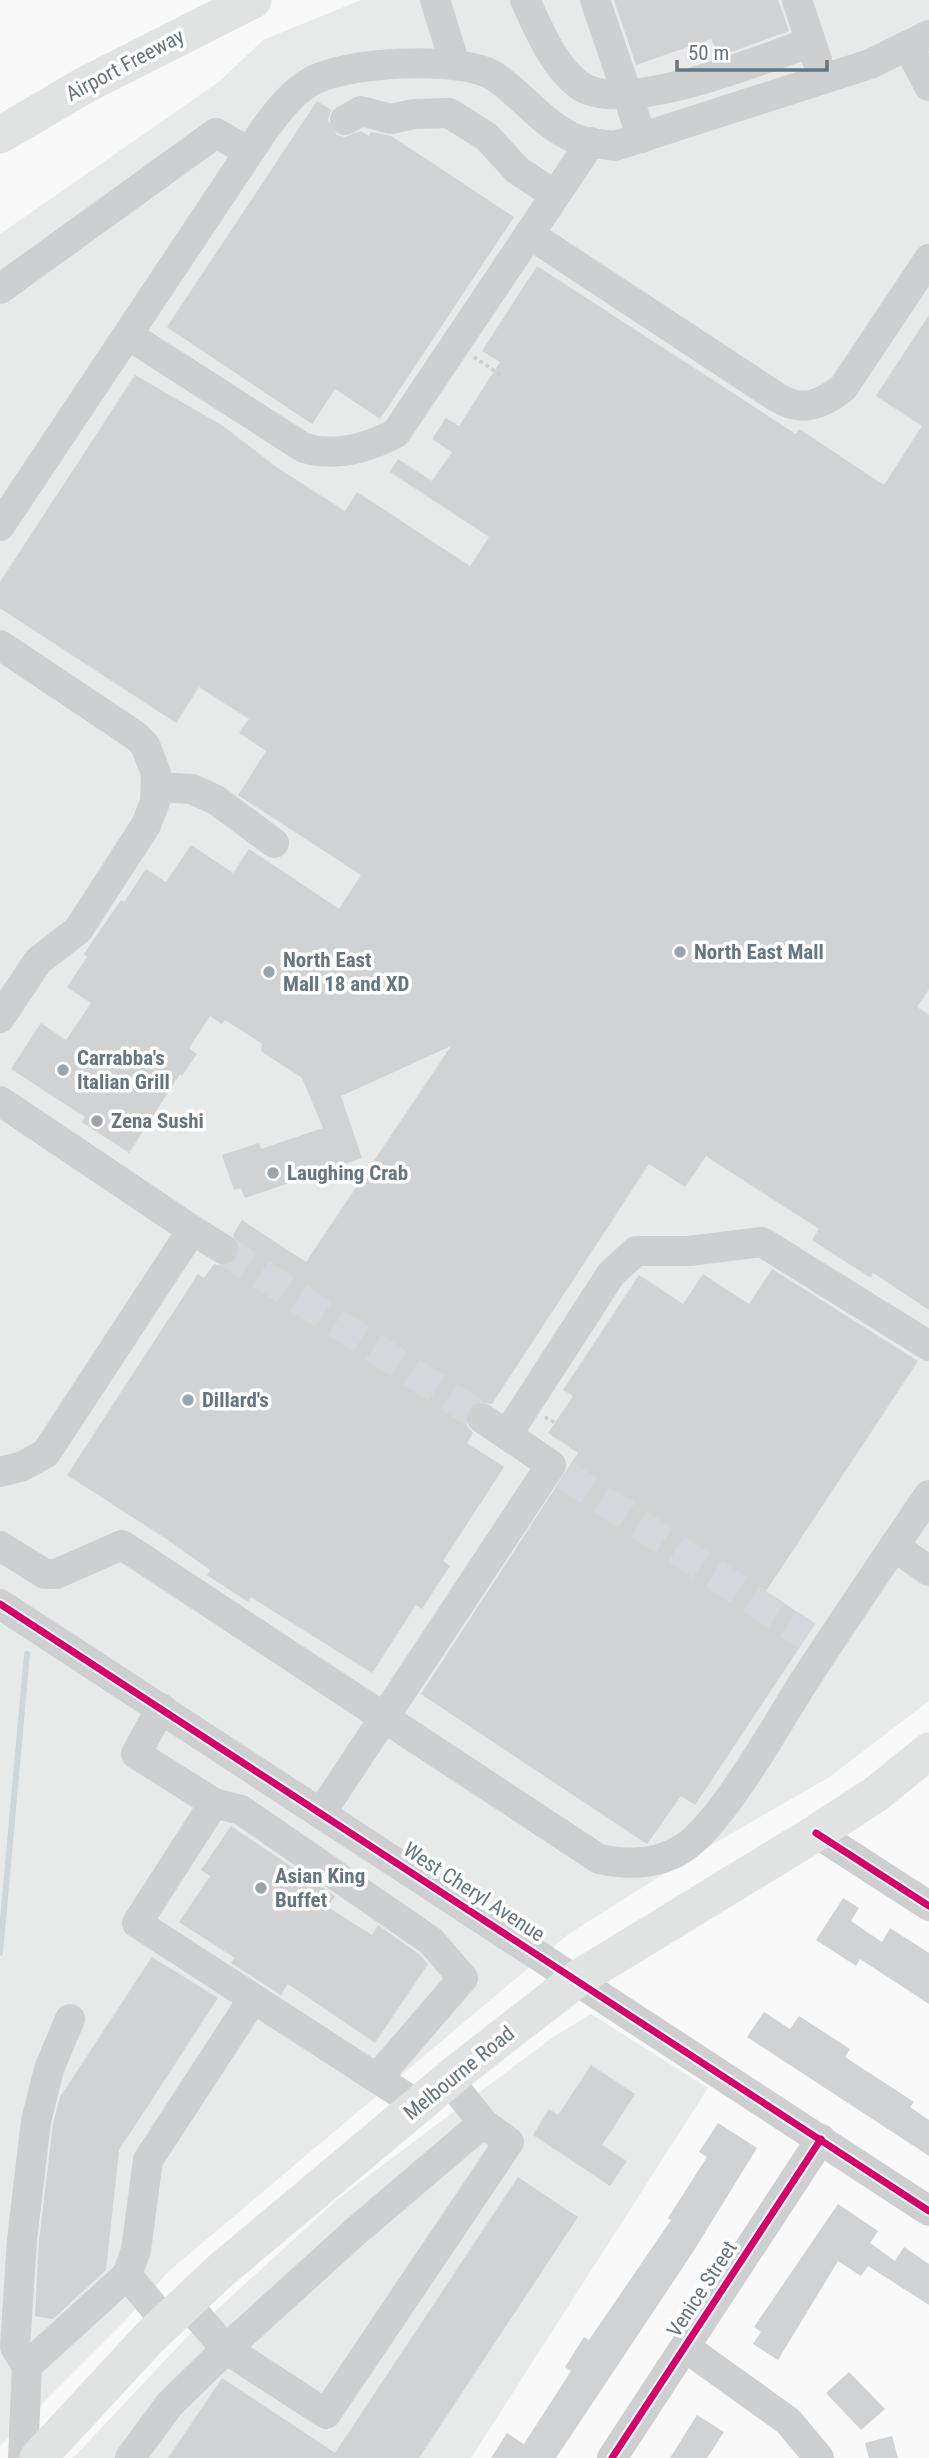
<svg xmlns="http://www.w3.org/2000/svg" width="929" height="2458" font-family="'Roboto Condensed',sans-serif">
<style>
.built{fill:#e8e9e9}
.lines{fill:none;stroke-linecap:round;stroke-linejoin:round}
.stream{stroke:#ced6d9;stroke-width:6}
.building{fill:#d0d2d3}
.minor-tunnel{stroke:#d4d8dc;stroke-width:30;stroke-dasharray:30 15;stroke-linecap:butt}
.path{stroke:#cbcccd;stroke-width:3.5;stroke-dasharray:3.5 3.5;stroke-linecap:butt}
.minor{stroke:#cecfd0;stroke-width:30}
.major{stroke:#e1e2e2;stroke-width:37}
.cycleway-casing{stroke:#fff;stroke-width:11}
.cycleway{stroke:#d6006c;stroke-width:7}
.poi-dot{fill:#99a4ac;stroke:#fff;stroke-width:2.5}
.labels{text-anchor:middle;stroke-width:7;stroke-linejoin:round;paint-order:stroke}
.street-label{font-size:21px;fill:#657683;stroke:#fff}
.poi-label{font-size:21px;font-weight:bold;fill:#657683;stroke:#fff;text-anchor:start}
</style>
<rect width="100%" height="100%" fill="#f9f9f9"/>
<!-- built -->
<g class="built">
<polygon points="361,0 929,0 929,1701 828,1778 699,1852 570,1933 169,2271 125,2321 0,2446 0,234 220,81 263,40"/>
<polygon points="591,2014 708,2088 471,2458 73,2458 187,2337 339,2198 553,2037"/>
</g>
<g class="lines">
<!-- stream -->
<polyline class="stream" points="0,1953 27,1654"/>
</g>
<!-- building -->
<g class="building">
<polygon points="614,0 778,0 789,31 720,56 711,39 636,65"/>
<polygon points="317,101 331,110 328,120 337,135 345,137 361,131 369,136 371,132 391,136 514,217 380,419 335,389 312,424 167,327"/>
<polygon points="537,266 796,434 799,429 884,485 922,426 876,396 929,315 929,989 917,1007 929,1015 929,1310 873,1273 871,1278 812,1240 819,1229 706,1156 685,1187 649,1164 492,1404 475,1402 467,1409 466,1425 473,1433 467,1443 504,1467 443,1561 450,1566 422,1609 416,1605 372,1673 251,1597 248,1602 207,1575 210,1570 168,1540 67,1475 198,1274 204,1278 214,1264 223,1266 237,1259 240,1249 233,1235 242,1220 306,1262 451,1046 341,1096 362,1158 245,1198 241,1188 234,1190 222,1155 259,1143 261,1149 323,1128 302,1078 261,1051 262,1044 225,1020 222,1024 210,1016 189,1048 197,1054 182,1076 180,1074 129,1153 82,1122 85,1117 11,1069 41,1023 66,1040 91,1003 67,987 87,957 84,954 121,900 124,902 146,869 166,882 191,845 233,873 249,849 339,909 361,875 238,795 266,751 239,733 249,719 199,687 176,723 0,608 0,582 135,375 223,426 278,468 345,511 357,492 470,566 489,537 390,472 398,459 432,481 452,452 432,439 446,418 459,426 500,362 482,351"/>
<polygon points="772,1269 918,1361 766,1591 815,1624 695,1805 681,1796 647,1844 421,1694 578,1453 548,1433 573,1396 563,1390 639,1275 683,1304 703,1274 749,1304"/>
<polygon points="231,1826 335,1896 328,1907 372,1935 378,1925 419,1954 428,1964 375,2043 288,1984 281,1995 231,1963 235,1958 179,1922 210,1876 201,1870"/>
<polygon points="843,1898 859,1908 851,1921 882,1942 890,1928 929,1953 929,2004 860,1959 856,1966 816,1940"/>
<polygon points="152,1957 218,1998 119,2150 106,2270 53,2319 35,2316 39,2242 53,2124 60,2097"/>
<polygon points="764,2012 790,2029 799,2016 850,2049 845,2057 914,2102 910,2107 929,2120 929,2156 747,2037"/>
<polygon points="591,2065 635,2094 602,2145 627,2161 610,2186 533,2135 549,2109 558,2115"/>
<polygon points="718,2123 757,2148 693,2252 556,2458 491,2458 507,2433 524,2444 571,2371 565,2367 584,2337 589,2340 671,2220 668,2218 707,2157 699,2152"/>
<polygon points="518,2177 578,2217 419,2458 168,2458 222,2378 335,2453"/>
<polygon points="838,2204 878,2231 870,2243 895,2261 904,2247 929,2264 929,2305 868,2266 861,2276 838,2261 778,2360 753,2344 761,2332 754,2327"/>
<polygon points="849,2372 885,2409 861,2430 826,2393"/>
<polygon points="697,2415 724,2432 707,2458 670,2458"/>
<polygon points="892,2436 898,2458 869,2458 865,2443"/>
</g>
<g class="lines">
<!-- minor-tunnel -->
<g class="minor-tunnel">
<polyline points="223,1249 482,1418"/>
<polyline points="564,1474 807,1636"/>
</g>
<!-- path -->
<g class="path">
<polyline points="474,357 502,376"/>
<polyline points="545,1417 555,1423"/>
</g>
<!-- minor -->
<g class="minor">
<polyline points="435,0 455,64"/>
<path d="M 525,0 C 538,28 554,67 579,85 C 623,117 763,59 811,42"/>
<polyline points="595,0 642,138"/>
<polyline points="797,0 817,60"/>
<polyline points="908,46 929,86"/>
<polyline points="345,120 361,111 391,119 414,114 449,113 487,137 517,170 555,195"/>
<path d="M 529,234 L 778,398 C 803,413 822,404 843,388 L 929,259"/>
<polyline points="0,289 216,133 249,152"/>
<path d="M 128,335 L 304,448 C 336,457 368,448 396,433 L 591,142"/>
<path d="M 0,526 L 264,130 C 278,111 291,93 312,81 C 346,62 460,55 494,76 C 524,96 544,127 579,140 C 590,144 604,144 615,146 L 870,64 L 929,35"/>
<polyline points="0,645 136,736 145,745 156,773 155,802 146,825 78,930 38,961 0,1018"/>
<polyline points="156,787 192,789 216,800 274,843"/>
<polyline points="0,1101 192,1230 46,1453 23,1466 0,1472"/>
<polyline points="192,1230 223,1249"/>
<polyline points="482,1418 507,1435"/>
<path d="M 0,1546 L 45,1574 L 56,1574 L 122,1545 L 599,1859 C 627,1865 657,1865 682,1849 C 720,1826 776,1726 801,1686 C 843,1621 886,1558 929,1495"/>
<polyline points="894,1546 929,1571"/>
<polyline points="0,1604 929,2211"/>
<polyline points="161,1708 136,1754 214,1803 241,1810 431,1941 463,1978 377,2078"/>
<polyline points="214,1803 137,1923 418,2105"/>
<polyline points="321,1813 551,1465 507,1435 611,1274 636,1251 689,1251 762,1242 929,1346"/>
<polyline points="816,1833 929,1906"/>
<polyline points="186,2303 226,2349 326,2414 509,2142 483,2123 449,2080"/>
<polyline points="166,2322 127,2275 136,2250 148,2160 253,1999"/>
<polyline points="685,2347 788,2421 819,2458"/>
<polyline points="27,2366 127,2275"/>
<polyline points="23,2458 27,2366 15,2347 22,2240 36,2121 49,2069 70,2019"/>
<polyline points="130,2458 169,2405 226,2349 356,2231 483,2123"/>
<polyline points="612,2458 821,2139"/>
</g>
<!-- major -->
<g class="major">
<polyline points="0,135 85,85 253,0"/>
<polyline points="38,2458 149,2338 219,2272 460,2070 577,1979 816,1833 876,1794 929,1751"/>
</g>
<!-- cycleway casing -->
<g class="cycleway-casing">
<g id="cycleway">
<polyline points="0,1604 929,2211"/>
<polyline points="816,1833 929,1906"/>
<polyline points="612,2458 821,2139"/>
</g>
</g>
<!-- cycleway -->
<use href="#cycleway" class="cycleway"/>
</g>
<!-- markers -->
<g class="poi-dot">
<circle cx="680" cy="952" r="7"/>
<circle cx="269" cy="972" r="7"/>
<circle cx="63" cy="1070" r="7"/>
<circle cx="97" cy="1121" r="7"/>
<circle cx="273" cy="1173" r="7"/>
<circle cx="188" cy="1400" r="7"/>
<circle cx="261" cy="1888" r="7"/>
</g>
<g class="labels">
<!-- street labels -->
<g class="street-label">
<text transform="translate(125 65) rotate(-28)" y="7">Airport Freeway</text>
<text transform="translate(474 1892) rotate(33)" y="7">West Cheryl Avenue</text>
<text transform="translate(459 2073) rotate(-39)" y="7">Melbourne Road</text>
<text transform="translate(702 2289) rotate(-57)" y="7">Venice Street</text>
</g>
<!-- poi labels -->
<g class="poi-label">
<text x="694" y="959">North East Mall</text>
<text x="283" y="967">North East<tspan x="283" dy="24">Mall 18 and XD</tspan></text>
<text x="77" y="1065">Carrabba's<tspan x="77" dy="24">Italian Grill</tspan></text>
<text x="111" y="1128">Zena Sushi</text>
<text x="287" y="1180">Laughing Crab</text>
<text x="202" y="1407">Dillard's</text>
<text x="275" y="1883">Asian King<tspan x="275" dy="24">Buffet</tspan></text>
</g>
</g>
<!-- scale -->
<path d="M677 60v10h150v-10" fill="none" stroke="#657683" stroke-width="3.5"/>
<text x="688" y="60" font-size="21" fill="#657683" stroke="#ffffff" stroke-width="5" paint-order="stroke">50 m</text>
</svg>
